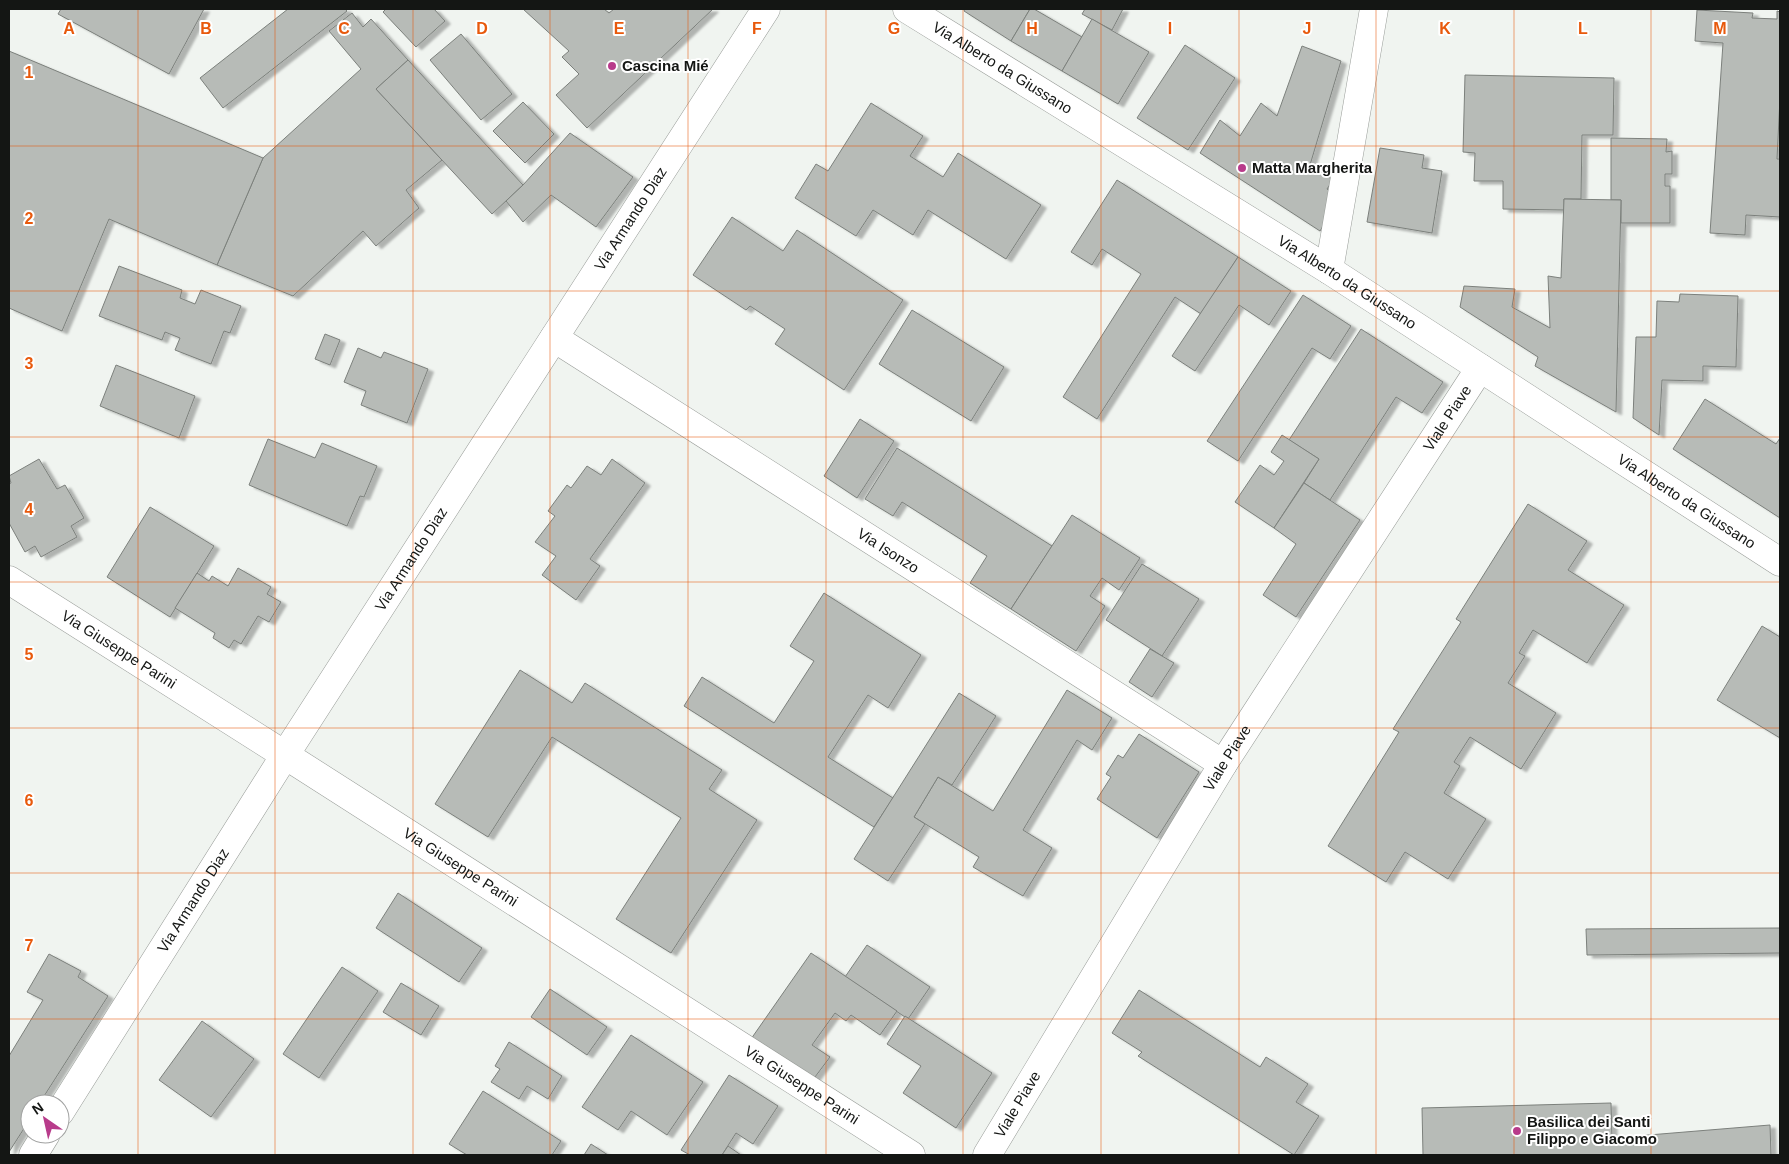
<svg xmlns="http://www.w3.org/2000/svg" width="1789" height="1164" font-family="Arial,sans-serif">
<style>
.building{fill:#b7bbb7;stroke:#7c807c;filter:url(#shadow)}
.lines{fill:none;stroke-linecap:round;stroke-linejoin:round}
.minor-casing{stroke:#989c98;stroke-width:29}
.minor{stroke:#fff;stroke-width:28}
.grid{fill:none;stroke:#e8590c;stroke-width:1;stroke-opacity:0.55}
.poi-dot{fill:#b83b8b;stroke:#fff;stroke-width:2}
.labels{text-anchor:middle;stroke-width:4;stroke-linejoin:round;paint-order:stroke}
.poi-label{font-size:15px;font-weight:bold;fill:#141614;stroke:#fff;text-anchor:start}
.street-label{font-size:15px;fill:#141614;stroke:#fff}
.grid-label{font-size:16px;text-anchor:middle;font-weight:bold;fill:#e8590c;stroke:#fff;stroke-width:4;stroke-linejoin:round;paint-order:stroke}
</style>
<defs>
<filter id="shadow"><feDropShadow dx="5.5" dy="3" stdDeviation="1" flood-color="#0004"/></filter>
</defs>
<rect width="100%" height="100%" fill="#f0f4f0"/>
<!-- building -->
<g class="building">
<polygon points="61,9 204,9 169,74 58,14"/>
<polygon points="288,9 345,9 347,11 223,108 200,78"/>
<polygon points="386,9 434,9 445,21 416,47 383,12"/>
<polygon points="523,9 604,9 609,13 614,9 713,9 587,128 556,95 579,74 562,57 569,51"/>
<polygon points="965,9 1030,9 1011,41 964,11"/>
<polygon points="1030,9 1034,9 1082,37 1062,71 1011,41"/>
<polygon points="1085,9 1123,9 1112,30 1082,14"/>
<polygon points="1697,10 1753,13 1752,18 1777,19 1777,11 1780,12 1780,98 1777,159 1780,159 1780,217 1746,215 1745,235 1710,233 1723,43 1695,41"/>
<polygon points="352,13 363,27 371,19 408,60 376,89 442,160 406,190 419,208 376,246 363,231 293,296 217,265 263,158 361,69 329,31"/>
<polygon points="1092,19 1149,52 1118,104 1062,71"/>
<polygon points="461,34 512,94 481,120 430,60"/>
<polygon points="1185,45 1235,78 1188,150 1137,118"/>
<polygon points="1302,46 1341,61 1310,165 1333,180 1327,189 1340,199 1320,231 1200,153 1220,120 1240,136 1261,103 1277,116"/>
<polygon points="9,51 263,158 217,265 109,219 62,331 9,308"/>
<polygon points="408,60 523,185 492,214 376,89"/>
<polygon points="1465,75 1614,78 1613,135 1582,135 1581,199 1564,199 1564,210 1503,209 1503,181 1474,181 1475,153 1463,152"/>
<polygon points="523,102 554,134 525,163 493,131"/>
<polygon points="871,103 923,136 910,156 943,177 958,153 1041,205 1006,259 928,210 913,235 873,210 856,236 795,198 816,164 828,171"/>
<polygon points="570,133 633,177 596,227 551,195 523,222 506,201 523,185"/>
<polygon points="1611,138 1667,139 1666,152 1672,151 1672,174 1665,174 1665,186 1670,186 1670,223 1621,223 1621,200 1611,200"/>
<polygon points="1380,148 1424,155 1422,168 1442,171 1432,233 1367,222"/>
<polygon points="1117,180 1238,257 1201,314 1175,297 1097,419 1063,397 1141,274 1102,249 1092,265 1071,252"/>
<polygon points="1564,199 1621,200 1616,412 1535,366 1538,357 1460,307 1464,286 1515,289 1512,307 1550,328 1548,276 1561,278"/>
<polygon points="732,217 783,251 797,230 903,300 844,390 775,344 785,329 750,306 746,310 693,275"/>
<polygon points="1238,257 1291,291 1269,325 1239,305 1195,371 1172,356"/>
<polygon points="119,266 182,290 180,298 195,304 201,290 241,306 230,333 224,331 211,364 175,350 180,338 165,332 162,340 99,316"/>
<polygon points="1680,294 1738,296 1736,367 1703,366 1703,381 1662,380 1659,435 1633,418 1636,337 1656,337 1657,301 1679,302"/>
<polygon points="1303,295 1351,326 1330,359 1312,348 1238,461 1207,441"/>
<polygon points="912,310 1004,367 971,421 879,364"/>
<polygon points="1361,329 1443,382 1422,413 1396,397 1330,500 1304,483 1319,459 1289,440"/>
<polygon points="325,334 340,340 330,365 315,359"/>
<polygon points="358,348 381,358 384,352 428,369 407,423 361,405 366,391 344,382"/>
<polygon points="116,365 195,396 179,438 100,406"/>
<polygon points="1705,399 1776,444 1780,438 1780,518 1673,449"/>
<polygon points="860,419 894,441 857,498 824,476"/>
<polygon points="1282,435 1319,459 1274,528 1235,502 1260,465 1274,475 1284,461 1271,452"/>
<polygon points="268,439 315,458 322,443 377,466 364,497 360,496 347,526 249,485"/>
<polygon points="897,448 1052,546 1011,609 970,583 987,556 902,502 893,516 865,499"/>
<polygon points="39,459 57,489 65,485 84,518 71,526 77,537 41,557 35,546 25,552 9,523 9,484 11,483 9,476"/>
<polygon points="612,459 645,483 590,559 600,566 576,600 542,575 556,556 535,542 555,516 548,511 567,485 571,488 587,466 601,475"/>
<polygon points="1304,483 1360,520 1296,617 1263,595 1296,544 1274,528"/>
<polygon points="1528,504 1587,541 1568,570 1624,605 1587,663 1533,630 1519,653 1525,656 1508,683 1556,713 1521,769 1470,737 1454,762 1460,766 1444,793 1486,819 1448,879 1405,852 1386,882 1328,846 1399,732 1393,729 1461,622 1456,619"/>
<polygon points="150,507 214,546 170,617 107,577"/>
<polygon points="1072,515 1140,558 1119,590 1102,578 1090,596 1105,606 1076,651 1011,609"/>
<polygon points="1142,564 1199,599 1162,656 1106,620"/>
<polygon points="238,568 271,587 267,594 281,602 269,622 258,616 241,644 234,640 229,648 213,638 215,633 175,608 197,573 209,581 212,576 228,586"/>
<polygon points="824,593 921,655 888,708 868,695 828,757 893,798 874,827 684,706 702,677 774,723 814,661 790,646"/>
<polygon points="1762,626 1780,637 1780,738 1717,700"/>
<polygon points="1150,649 1174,663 1152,697 1129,682"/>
<polygon points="520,670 572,703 585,683 722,770 709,789 757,820 671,953 616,919 681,818 552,737 488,837 435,804"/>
<polygon points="1067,690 1112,718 1092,750 1077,740 1023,830 1052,848 1023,896 973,867 979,857 914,817 938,777 993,811"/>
<polygon points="959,693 996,716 952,785 938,777 914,817 925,824 888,881 854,859"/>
<polygon points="1139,734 1199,772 1157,838 1097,799 1111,777 1106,774 1118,755 1123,758"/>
<polygon points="398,893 482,948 459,982 376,928"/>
<polygon points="1780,928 1780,953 1587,955 1586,929"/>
<polygon points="867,945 930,987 908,1019 845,977"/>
<polygon points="811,953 897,1011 880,1035 851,1015 846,1021 835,1013 812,1045 830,1057 812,1081 751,1039"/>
<polygon points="49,954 81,971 78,977 108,996 39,1104 30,1104 30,1119 9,1152 9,1056 43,1000 27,992"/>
<polygon points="342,967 378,991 319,1078 283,1054"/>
<polygon points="401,983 439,1006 421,1035 383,1012"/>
<polygon points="550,989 607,1027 587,1055 531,1017"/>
<polygon points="1139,990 1260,1067 1266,1057 1308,1084 1296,1102 1319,1116 1294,1155 1138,1056 1142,1052 1112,1033"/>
<polygon points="905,1016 992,1073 956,1128 903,1093 921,1066 887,1044"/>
<polygon points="202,1021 254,1059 211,1117 159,1080"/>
<polygon points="631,1035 703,1082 667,1135 631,1111 618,1130 582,1107"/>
<polygon points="509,1042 562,1076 548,1099 527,1086 519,1099 491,1082 500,1069 495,1066"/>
<polygon points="729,1075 778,1106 753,1144 736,1133 722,1155 690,1155 681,1150"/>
<polygon points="483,1091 561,1141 552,1155 467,1155 449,1144"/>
<polygon points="1611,1103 1612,1138 1770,1125 1771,1155 1423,1155 1422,1108"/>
<polygon points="591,1144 608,1155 584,1155"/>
<polygon points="728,1146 741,1155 722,1155"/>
</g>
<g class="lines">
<!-- minor casing -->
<g class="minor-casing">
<g id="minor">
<path id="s1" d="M 907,9 L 1329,270 L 1780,562"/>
<polyline points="1329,270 1374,9"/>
<path id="s2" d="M 554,338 L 1223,764"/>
<path id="s3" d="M 9,580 L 285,755 L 911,1155"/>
<path id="s4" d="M 60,1112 L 285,755 L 766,9"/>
<polyline points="33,1155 46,1134"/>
<path id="s5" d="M 987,1155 L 1223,764 L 1480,368"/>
</g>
</g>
<!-- minor -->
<use href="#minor" class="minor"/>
</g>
<!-- grid -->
<path class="grid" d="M 138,9 L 138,1155M 275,9 L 275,1155M 413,9 L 413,1155M 550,9 L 550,1155M 688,9 L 688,1155M 826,9 L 826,1155M 963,9 L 963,1155M 1101,9 L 1101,1155M 1239,9 L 1239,1155M 1376,9 L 1376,1155M 1514,9 L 1514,1155M 1651,9 L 1651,1155M 9,146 L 1780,146M 9,291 L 1780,291M 9,437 L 1780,437M 9,582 L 1780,582M 9,728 L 1780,728M 9,873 L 1780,873M 9,1019 L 1780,1019"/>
<!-- markers -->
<g class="poi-dot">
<circle cx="612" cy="66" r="5"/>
<circle cx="1242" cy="168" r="5"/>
<circle cx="1517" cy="1131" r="5"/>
</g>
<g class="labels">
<!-- poi labels -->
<g class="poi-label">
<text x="622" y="71">Cascina Mié</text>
<text x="1252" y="173">Matta Margherita</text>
<text x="1527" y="1127">Basilica dei Santi<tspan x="1527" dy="17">Filippo e Giacomo</tspan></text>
</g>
<!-- street labels -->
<g class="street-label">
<text dy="5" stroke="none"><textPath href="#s1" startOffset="112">Via Alberto da Giussano</textPath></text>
<text dy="5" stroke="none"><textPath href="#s4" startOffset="1060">Via Armando Diaz</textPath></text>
<text dy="5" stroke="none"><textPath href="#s1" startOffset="518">Via Alberto da Giussano</textPath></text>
<text dy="5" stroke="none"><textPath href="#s5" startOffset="869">Viale Piave</textPath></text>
<text dy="5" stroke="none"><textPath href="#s1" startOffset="922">Via Alberto da Giussano</textPath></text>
<text dy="5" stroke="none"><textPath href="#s2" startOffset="396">Via Isonzo</textPath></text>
<text dy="5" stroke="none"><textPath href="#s4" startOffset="655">Via Armando Diaz</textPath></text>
<text dy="5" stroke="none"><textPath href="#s3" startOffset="130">Via Giuseppe Parini</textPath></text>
<text dy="5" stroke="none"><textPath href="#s5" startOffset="464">Viale Piave</textPath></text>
<text dy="5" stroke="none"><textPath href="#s3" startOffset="535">Via Giuseppe Parini</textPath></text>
<text dy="5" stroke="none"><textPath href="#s4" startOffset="250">Via Armando Diaz</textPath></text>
<text dy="5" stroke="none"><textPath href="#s3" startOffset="940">Via Giuseppe Parini</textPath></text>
<text dy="5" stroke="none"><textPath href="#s5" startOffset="59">Viale Piave</textPath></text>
</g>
</g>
<g class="grid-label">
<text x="69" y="34">A</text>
<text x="206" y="34">B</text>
<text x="344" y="34">C</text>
<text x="482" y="34">D</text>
<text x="619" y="34">E</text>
<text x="757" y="34">F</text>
<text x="894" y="34">G</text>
<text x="1032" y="34">H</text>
<text x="1170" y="34">I</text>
<text x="1307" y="34">J</text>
<text x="1445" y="34">K</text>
<text x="1583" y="34">L</text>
<text x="1720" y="34">M</text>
<text x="29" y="78">1</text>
<text x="29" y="224">2</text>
<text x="29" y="369">3</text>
<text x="29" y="515">4</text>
<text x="29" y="660">5</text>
<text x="29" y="806">6</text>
<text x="29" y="951">7</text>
</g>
<!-- border -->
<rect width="1789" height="1164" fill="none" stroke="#141614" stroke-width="20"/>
<!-- north arrow -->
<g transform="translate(45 1119) rotate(326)"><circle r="24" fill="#ffffff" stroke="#a1a2a1"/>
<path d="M0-4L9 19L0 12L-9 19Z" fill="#b83b8b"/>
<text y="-8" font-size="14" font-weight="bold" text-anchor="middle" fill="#141614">N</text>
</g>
</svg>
